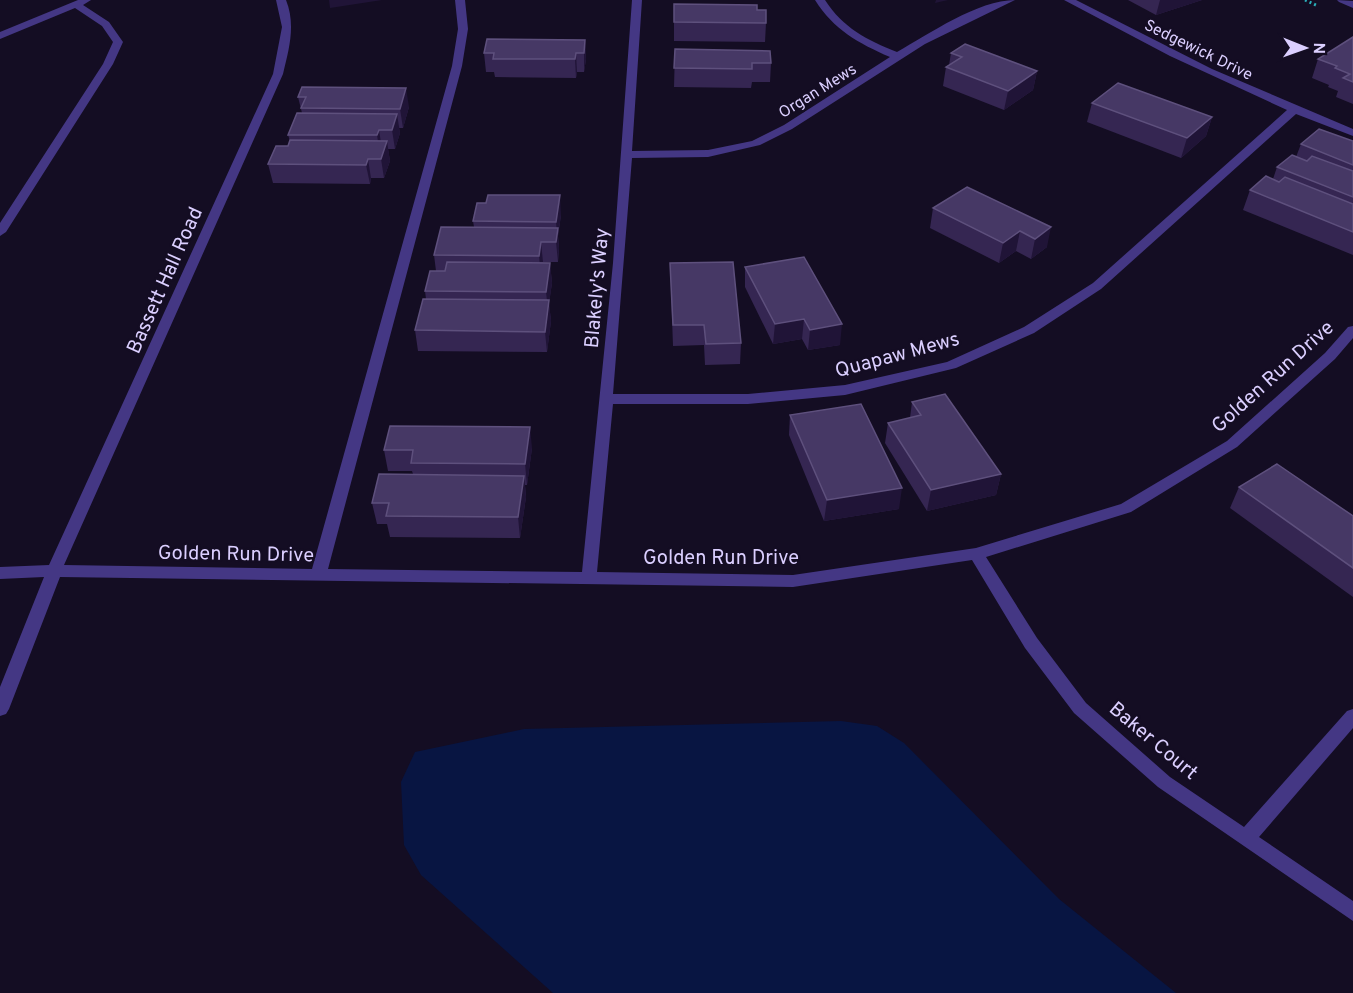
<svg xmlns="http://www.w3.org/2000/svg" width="1353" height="993" font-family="Overpass,sans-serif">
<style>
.water{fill:#081542}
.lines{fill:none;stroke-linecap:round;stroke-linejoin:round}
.path{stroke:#2aaeb8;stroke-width:3;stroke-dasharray:2 3;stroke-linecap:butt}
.minor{fill:#443784;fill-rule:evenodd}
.wall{fill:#352652}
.shaded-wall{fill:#201437}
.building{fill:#463865;stroke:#5e507d;stroke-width:1.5}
.labels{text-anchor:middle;stroke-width:4.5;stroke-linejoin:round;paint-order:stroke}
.far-street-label{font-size:16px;fill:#dbcfff;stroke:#140d23}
.street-label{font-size:20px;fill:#dbcfff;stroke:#140d23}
</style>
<rect width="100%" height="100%" fill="#140d23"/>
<!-- water -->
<polygon class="water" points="841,721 877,726 904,743 1059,899 1176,993 553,993 421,875 404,845 401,782 415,752 524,729"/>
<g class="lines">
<!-- path -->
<polyline class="path" points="1305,0 1318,6"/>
<!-- minor -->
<g class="minor">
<polygon points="78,0 91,0 83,5 109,22 123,42 113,64 6,232 0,236 0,223 103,64 113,42 102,26 75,8 0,39 0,32"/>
<path d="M 276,0 L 286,0 C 296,25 289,49 283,74 L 64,565 L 312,569 L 452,66 L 458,29 L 455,0 L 465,0 L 468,29 L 462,66 L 328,569 L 582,572 L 613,263 L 632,0 L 642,0 L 632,151 L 708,150 L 752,141 L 784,125 L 890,57 C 858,43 834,30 815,0 L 825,0 C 843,28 867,40 897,52 C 929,34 978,0 1015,0 L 925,44 L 792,129 L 760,145 L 708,157 L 632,158 L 613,394 L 748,394 L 845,385 L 947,362 L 1024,327 L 1093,283 L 1287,110 L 1170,56 L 1064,0 L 1076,0 L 1212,69 L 1353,129 L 1353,136 L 1296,114 L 1101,289 L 1034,333 L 956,368 L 845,395 L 748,404 L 613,404 L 597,572 L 793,575 L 976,548 L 1121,504 L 1227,441 L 1325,353 L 1348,327 L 1353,326 L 1353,338 L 1335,359 L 1237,447 L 1131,512 L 986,557 L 1037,638 L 1086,703 L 1170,777 L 1244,827 L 1347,711 L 1353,709 L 1353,728 L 1259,837 L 1353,901 L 1353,921 L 1158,787 L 1074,713 L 1025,648 L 972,560 L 793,587 L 60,577 L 9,709 L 6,714 L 0,716 L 0,687 L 44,577 L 0,579 L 0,567 L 49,565 L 273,74 L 282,27 Z"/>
<polygon points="1337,0 1353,1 1353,8 1339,2"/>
</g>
</g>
<!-- wall -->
<g class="wall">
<polygon points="1128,0 1202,0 1156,15"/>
<polygon points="674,22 766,23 765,42 674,41"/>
<polygon points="1353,37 1353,104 1336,97 1338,91 1328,87 1329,85 1312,78 1318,59"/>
<polygon points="585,40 586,59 584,72 577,72 576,78 495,77 494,72 486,72 484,53"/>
<polygon points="675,49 771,63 770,82 752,82 751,88 674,87"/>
<polygon points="951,53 1037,71 1033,90 1004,110 943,86 946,67 949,65"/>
<polygon points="302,87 409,107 403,128 399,128 400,133 395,149 388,149 390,161 384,178 371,178 370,184 273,183 268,164 288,146 290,141 288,135 302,113 298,97"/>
<polygon points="1092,103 1212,117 1206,136 1181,158 1087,122"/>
<polygon points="1353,141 1353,255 1243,210 1250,190 1273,179 1277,167 1296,157 1301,144"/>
<polygon points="967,187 1047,247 1031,259 1016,251 999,263 930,228 933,208"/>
<polygon points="561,215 558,236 559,248 558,262 543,262 543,263 550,263 552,283 549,303 551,321 547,352 418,351 415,330 426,299 425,291 436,271 434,255 474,227 473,221"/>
<polygon points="670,263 741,343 740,364 705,365 704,345 673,346"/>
<polygon points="745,267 840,345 808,350 802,339 773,344 745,287"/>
<polygon points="912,402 1001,474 996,495 927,511 885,443 888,423 910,418"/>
<polygon points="790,415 899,509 824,521 789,435"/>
<polygon points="532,448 527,485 525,485 526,497 520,538 390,537 387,524 377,524 372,503 413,474 412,471 388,471 384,450"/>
<polygon points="1239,487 1353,516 1353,597 1230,508"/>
</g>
<!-- shaded-wall -->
<g class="shaded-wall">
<polygon points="329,0 382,0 330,8"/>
<polygon points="936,0 948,0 935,3"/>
<polygon points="1160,0 1202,0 1156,15"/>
<polygon points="585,40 586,59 584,72 584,53"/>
<polygon points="576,53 577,72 576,78 575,59"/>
<polygon points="1037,71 1033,90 1004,110 1008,91"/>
<polygon points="406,88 409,107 403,128 400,109"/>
<polygon points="397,114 400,133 395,149 392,130"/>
<polygon points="1212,117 1206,136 1181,158 1187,138"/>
<polygon points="379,130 382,149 380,155 377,135"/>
<polygon points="387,141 390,161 384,178 381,159"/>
<polygon points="368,159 371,178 370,184 366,165"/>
<polygon points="560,195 561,215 558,236 559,248 558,262 556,242 557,235 556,222"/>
<polygon points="1051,227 1047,247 1031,259 1035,239"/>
<polygon points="1020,231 1016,251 999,263 1003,243"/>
<polygon points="541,242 543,262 541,276 539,256"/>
<polygon points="550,263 552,283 549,303 551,321 547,352 545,332 548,310 546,292"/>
<polygon points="804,319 802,339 773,344 775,324"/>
<polygon points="842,324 840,345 808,350 810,330"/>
<polygon points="530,427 532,448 527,485 525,464"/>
<polygon points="1001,474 996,495 927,511 931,490"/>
<polygon points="524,476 526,497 520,538 518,517"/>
<polygon points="902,488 899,509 824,521 827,500"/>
</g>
<!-- building -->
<g class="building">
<polygon points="674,4 757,5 757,10 766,10 766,23 674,22"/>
<polygon points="1353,37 1353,82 1343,78 1350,74 1335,68 1337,66 1318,59"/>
<polygon points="487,39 585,40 584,53 576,53 575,59 493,59 494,53 484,53"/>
<polygon points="965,44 1037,71 1008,91 946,67 962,57 951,53"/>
<polygon points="675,49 770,51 771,63 752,63 752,69 674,68"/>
<polygon points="1118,83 1212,117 1187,138 1092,103"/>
<polygon points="302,87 406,88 400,109 301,108 306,97 298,97"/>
<polygon points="297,113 397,114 392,130 379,130 377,135 288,135"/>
<polygon points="1319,129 1353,141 1353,165 1301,144"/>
<polygon points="290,140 387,141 381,159 368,159 366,165 268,164 276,146 288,146"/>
<polygon points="1292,155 1307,161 1312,156 1353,171 1353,197 1277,167"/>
<polygon points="1266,176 1279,182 1285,177 1353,204 1353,232 1250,190"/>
<polygon points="967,187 1051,227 1035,239 1020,231 1003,243 933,208"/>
<polygon points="488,195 560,195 556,222 473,221 477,203 486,203"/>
<polygon points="441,227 558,228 556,242 541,242 539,256 434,255"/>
<polygon points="804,257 842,324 810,330 804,319 775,324 745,267"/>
<polygon points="447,262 550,263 546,292 425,291 430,271 445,271"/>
<polygon points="733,262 741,343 706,344 704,325 673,325 670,263"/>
<polygon points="423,299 549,300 545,332 415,330"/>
<polygon points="945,394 1001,474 931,490 888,423 921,415 912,402"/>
<polygon points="861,404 902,488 827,500 790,415"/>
<polygon points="390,426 530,427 525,464 411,463 413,450 384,450"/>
<polygon points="1277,464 1353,516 1353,568 1239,487"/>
<polygon points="379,474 524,476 518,517 386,516 389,503 372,503"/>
</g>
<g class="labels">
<!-- far-street labels -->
<g class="far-street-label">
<text transform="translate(1199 49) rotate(26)" y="6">Sedgewick Drive</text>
<text transform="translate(817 90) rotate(-32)" y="6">Organ Mews</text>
</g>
<!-- street labels -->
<g class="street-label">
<text transform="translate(164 280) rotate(-66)" y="7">Bassett Hall Road</text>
<text transform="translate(596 288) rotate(-85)" y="7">Blakely's Way</text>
<text transform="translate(897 354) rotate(-15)" y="7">Quapaw Mews</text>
<text transform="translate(1272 376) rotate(-42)" y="7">Golden Run Drive</text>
<text transform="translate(236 553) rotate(1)" y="7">Golden Run Drive</text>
<text x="721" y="564">Golden Run Drive</text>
<text transform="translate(1154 740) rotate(40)" y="7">Baker Court</text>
</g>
</g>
<!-- north arrow -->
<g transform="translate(1305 48) rotate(91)" stroke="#140d23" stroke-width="4.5" paint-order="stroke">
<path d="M0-4.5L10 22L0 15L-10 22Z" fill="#dbcfff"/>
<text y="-9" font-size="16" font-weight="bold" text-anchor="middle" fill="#dbcfff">N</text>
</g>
</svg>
